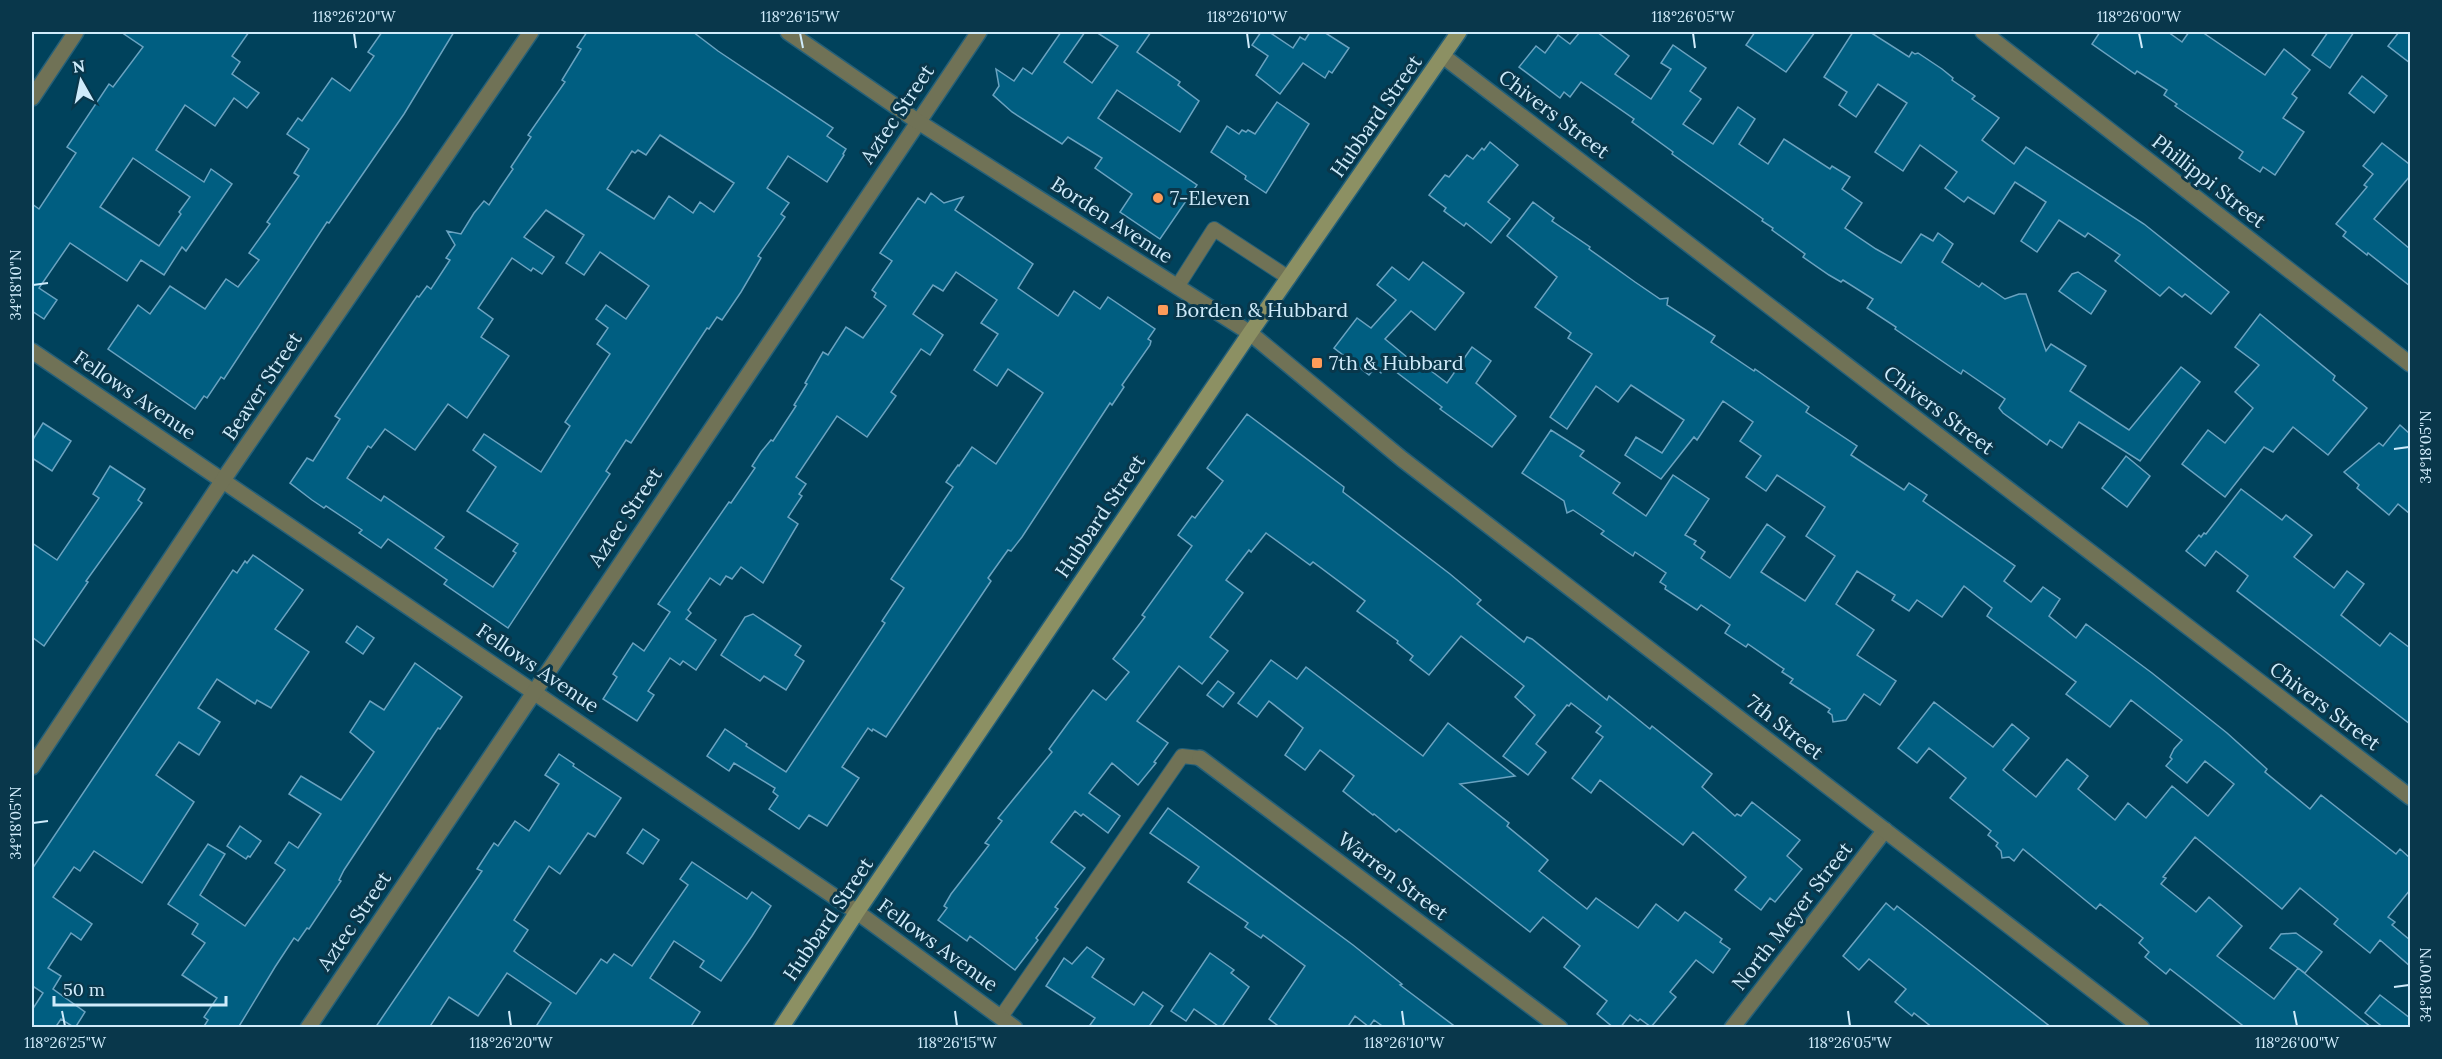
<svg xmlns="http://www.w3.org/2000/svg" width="2442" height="1059" font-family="Lora,serif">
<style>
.building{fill:#005e81;stroke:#6aa3c1;stroke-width:1.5;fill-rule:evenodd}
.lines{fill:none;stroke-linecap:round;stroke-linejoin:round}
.service-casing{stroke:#256079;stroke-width:16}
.minor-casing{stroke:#256079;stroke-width:18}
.tertiary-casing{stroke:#256079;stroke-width:18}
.secondary-casing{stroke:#256079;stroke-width:18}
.service{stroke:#707256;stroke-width:14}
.minor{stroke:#707256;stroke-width:15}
.tertiary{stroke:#707256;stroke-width:15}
.secondary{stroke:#8c9063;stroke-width:15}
.ticks{fill:none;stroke:#cfebfb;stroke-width:2}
.poi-dot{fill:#fe9b59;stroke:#09374b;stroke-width:2}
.labels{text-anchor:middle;stroke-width:6;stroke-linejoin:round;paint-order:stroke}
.street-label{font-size:20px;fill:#cfebfb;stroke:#09374b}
.poi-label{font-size:20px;fill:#cfebfb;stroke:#09374b;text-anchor:start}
.neatline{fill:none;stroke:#cfebfb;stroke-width:2}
.ticks-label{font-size:15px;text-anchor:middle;fill:#cfebfb}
</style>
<rect width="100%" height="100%" fill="#00425c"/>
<!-- building -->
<g class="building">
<path d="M 121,32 L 249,32 L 232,56 L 240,62 L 232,74 L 259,93 L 247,108 L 234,98 L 215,126 L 185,105 L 156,150 L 204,182 L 211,169 L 232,184 L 186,251 L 182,247 L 164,275 L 141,260 L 127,281 L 70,243 L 39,288 L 57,300 L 44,319 L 32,311 L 32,204 L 39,209 L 76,153 L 67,147 L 109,84 L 113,87 L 143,47 ZM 133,158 L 190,197 L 179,212 L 181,214 L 159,246 L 100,207 Z"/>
<polygon points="382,32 454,32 404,114 329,223 327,222 224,379 221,377 207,398 204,396 195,409 108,349 138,305 150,314 170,286 205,309 226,279 238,287 259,260 249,253 270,224 267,222 299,176 294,173 309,149 287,134 298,118 302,121 332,78 350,91 374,56 368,52"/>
<path d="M 587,32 L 693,32 L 718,51 L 833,128 L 827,136 L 846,149 L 843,154 L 844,155 L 827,182 L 788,156 L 767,188 L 789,203 L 781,214 L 785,217 L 758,256 L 761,258 L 741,292 L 722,320 L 717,317 L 709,329 L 707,328 L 631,443 L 626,440 L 606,471 L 610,474 L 508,628 L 444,584 L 447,580 L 388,539 L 381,548 L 359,533 L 362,530 L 326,506 L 324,508 L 312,500 L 290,483 L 307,458 L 313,461 L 340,419 L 335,416 L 402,318 L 417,296 L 419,297 L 427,286 L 431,289 L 450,260 L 446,258 L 455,245 L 447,231 L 461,234 L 474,213 L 484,201 L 489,205 L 500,188 L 513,169 L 511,167 L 531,137 L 528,135 L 565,82 L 562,80 L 581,49 L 577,47 ZM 660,135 L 734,183 L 714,212 L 700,202 L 693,213 L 669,196 L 654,219 L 607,189 L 632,151 L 635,153 L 638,150 L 646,155 ZM 546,210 L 584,235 L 566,263 L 584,275 L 600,252 L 649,286 L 626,319 L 606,305 L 596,319 L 608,328 L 597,344 L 610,354 L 565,422 L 570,426 L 541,472 L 484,434 L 473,450 L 496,467 L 467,511 L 518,544 L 513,551 L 516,553 L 493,587 L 435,548 L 444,537 L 384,496 L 381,501 L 347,478 L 368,446 L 371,448 L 385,429 L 415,450 L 448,404 L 467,418 L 509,356 L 481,337 L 493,319 L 478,308 L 512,258 L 531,271 L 533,268 L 542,274 L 554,257 L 524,237 Z"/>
<polygon points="1061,32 1085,32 1064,62 1092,83 1118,46 1096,32 1151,32 1137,52 1180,82 1178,85 1199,101 1180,132 1117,90 1098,118 1197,185 1160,239 1120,212 1132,194 1095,168 1102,158 1068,137 1062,144 1012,112 993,95 999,86 996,69 1014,81 1023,68 1032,74"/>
<polygon points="1261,32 1269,32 1293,48 1300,37 1305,40 1310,32 1324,32 1349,48 1332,73 1329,71 1325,78 1303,63 1280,94 1256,75 1268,56 1252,45"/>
<polygon points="1580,32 1597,32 1629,56 1615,74 1651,99 1671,69 1661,63 1673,45 1706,68 1690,91 1701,99 1683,124 1713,144 1738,107 1755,119 1739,144 1768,164 1784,139 1830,169 1832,166 1850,177 1842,189 1862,203 1845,228 1876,249 1901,263 1921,234 1933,241 1938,233 1953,244 1942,262 1979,287 1982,283 2005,299 2019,294 2026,294 2046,351 2051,344 2086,366 2070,391 2129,430 2181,367 2200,382 2140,461 2079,422 2062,448 2050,440 2047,445 2003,413 1999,408 2005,399 1963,370 1961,374 1895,329 1896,327 1867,308 1873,299 1843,280 1841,282 1829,275 1803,257 1805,254 1772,230 1773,228 1762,221 1763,219 1672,154 1673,152 1632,122 1634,119 1581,82 1570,97 1564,92 1560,98 1519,67 1536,46 1545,53 1558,35 1570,44"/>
<polygon points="1755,32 1815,32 1786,72 1746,45"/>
<polygon points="1853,32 1870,32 1909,57 1912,52 1915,54 1918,53 1942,69 1953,78 1952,80 1975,96 1972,99 1999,118 1982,140 2014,164 2026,147 2144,224 2229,292 2211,314 2185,294 2182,297 2169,287 2160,296 2115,261 2120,255 2088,233 2085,237 2059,220 2037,252 2021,241 2046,202 2015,182 1994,214 1968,197 1964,202 1945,188 1957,172 1920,145 1903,171 1875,152 1907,103 1878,84 1856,117 1839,105 1847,92 1824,77"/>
<polygon points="2100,32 2168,32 2182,42 2189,32 2202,32 2265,75 2284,49 2310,70 2292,94 2297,98 2283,118 2304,132 2275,175 2263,167 2260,172 2239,158 2243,152 2175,106 2177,104 2164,95 2167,90 2137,71 2135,74 2092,44"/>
<polygon points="2328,32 2354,32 2330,68 2312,55"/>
<polygon points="2399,32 2410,32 2410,63 2388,46"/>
<polygon points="2362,76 2387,96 2374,113 2349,93"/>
<polygon points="1277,102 1309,124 1266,193 1245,179 1246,176 1211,152 1227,126 1239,134 1242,130 1246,132 1248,130 1255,134"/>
<polygon points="1490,142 1518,165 1488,202 1510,219 1491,243 1466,223 1464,226 1444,211 1446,208 1429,195 1445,175 1449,177 1467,155 1473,159 1482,148 1484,150"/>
<polygon points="2382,143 2409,164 2410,176 2374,219 2410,249 2410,286 2368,253 2367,255 2343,236 2346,232 2336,224 2367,187 2364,185 2373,174 2363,166"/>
<polygon points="931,193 944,203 963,197 955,210 1033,264 1018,288 1058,316 1074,291 1100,309 1108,297 1155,329 1148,339 1151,341 1150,345 1122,385 1124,387 1112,405 1110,403 1022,537 1011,551 1008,550 988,578 991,581 886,737 873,729 872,731 868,728 842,767 859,778 827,826 809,815 799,829 769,809 778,796 773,792 775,788 734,763 729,771 707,756 725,729 747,744 746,746 786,772 885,623 882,621 904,588 891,579 953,487 946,482 958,465 959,466 972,447 996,464 1043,393 1008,369 997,386 974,370 998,334 981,323 997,300 956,272 943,291 933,285 913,314 943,335 930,355 921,349 891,392 896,396 867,437 837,416 796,477 806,484 799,494 802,496 788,517 798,524 763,583 741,567 732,579 726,576 720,585 710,578 688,610 691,613 686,619 716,640 696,670 683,661 680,665 670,658 648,691 654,695 637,721 603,699 617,677 613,674 633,643 644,651 670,612 658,604 729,502 731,503 755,468 752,466 761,452 771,440 773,441 796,406 794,405 807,384 805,383 823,352 828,355 846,327 863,338 886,306 874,297 876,293 872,290 892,261 880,253 918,198 925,203"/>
<polygon points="1533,202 1554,218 1552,221 1590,247 1589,249 1635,282 1660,299 1668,298 1667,305 1715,336 1711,342 1754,371 1755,369 1809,407 1806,412 1857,446 1851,455 1904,490 1909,483 1927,495 1923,501 2015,566 2004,581 2031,602 2043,587 2060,599 2049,616 2076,638 2086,624 2152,673 2227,733 2267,769 2265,772 2310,809 2321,795 2396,854 2400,849 2410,858 2410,890 2388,917 2395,922 2392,925 2410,940 2410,966 2380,940 2370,953 2334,924 2338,919 2300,888 2282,909 2195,837 2163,877 2166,878 2161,884 2196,912 2209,897 2242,926 2217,956 2274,999 2298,968 2372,1028 2246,1028 2170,969 2166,974 2145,957 2149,952 2139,943 2143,938 2100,904 2096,909 2023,849 2014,861 2009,857 2002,858 2001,851 1996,846 1998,843 1988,835 1991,831 1950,798 1966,778 1929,748 1917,763 1898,748 1934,702 1993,747 2012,724 2029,738 2003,770 2036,797 2067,759 2088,776 2078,789 2115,820 2128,803 2146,818 2172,786 2208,816 2234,784 2205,761 2187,783 2166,766 2172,759 2170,757 2174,749 2182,740 2131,700 2110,727 2066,694 2076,682 1987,616 1992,608 1964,586 1942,617 1917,600 1909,611 1892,600 1895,595 1857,571 1836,604 1874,630 1857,655 1896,681 1880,705 1864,694 1846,720 1833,722 1832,715 1828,712 1830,709 1790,683 1793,679 1782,672 1784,669 1748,644 1746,647 1725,633 1730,625 1701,605 1697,610 1665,589 1666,586 1660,582 1666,573 1635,552 1633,556 1601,534 1604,531 1573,510 1567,513 1564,501 1522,473 1551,430 1584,451 1580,456 1620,483 1613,493 1646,516 1673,475 1709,499 1685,535 1696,541 1694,544 1705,552 1701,558 1730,578 1767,524 1785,537 1761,572 1805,601 1835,556 1806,536 1825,507 1777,475 1766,491 1746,477 1761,456 1740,441 1753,422 1723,401 1697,440 1694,437 1661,479 1625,455 1636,437 1662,453 1684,420 1631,385 1618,402 1596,386 1567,429 1550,417 1592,354 1568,338 1571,333 1535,307 1557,277 1507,236"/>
<polygon points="1423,262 1464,293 1435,330 1411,311 1385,339 1419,367 1422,364 1447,383 1472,347 1491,361 1476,383 1516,416 1492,447 1440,409 1442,407 1387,365 1381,373 1375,368 1369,375 1334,348 1357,318 1371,328 1396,300 1377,285 1392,267 1409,280"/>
<polygon points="2078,272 2106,291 2091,314 2059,291 2072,274"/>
<polygon points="2260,314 2335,376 2333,380 2367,408 2328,455 2293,427 2273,452 2264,447 2225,497 2182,464 2208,430 2225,443 2253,408 2235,392 2259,365 2235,347"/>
<polygon points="1247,414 1344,487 1343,492 1450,574 1481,600 1477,604 1524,642 1527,637 1532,639 1607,700 1609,696 1650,729 1652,726 1712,774 1702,787 1735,816 1737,814 1741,816 1752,802 1800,840 1787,856 1802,869 1775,902 1770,898 1761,910 1735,890 1746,877 1693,832 1683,845 1600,780 1591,793 1572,778 1603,737 1596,732 1601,726 1571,703 1569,706 1567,705 1536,744 1546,752 1528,775 1503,756 1535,715 1515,697 1524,686 1461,636 1429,675 1410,660 1413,656 1397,643 1398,641 1357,611 1365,601 1313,562 1310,565 1266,533 1251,552 1249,550 1226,580 1243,593 1210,637 1228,651 1202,684 1179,666 1137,721 1168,743 1154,762 1156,763 1138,785 1112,763 1089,793 1120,816 1108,833 1083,814 1081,816 1075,811 1051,842 1085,868 1055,907 1058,909 1036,938 1038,940 1015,970 970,936 967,941 938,920 947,908 944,906 951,894 989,845 985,843 1002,821 998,818 1052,752 1049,749 1068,723 1093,690 1106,700 1129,672 1113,659 1145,617 1142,615 1192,546 1178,535 1192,516 1195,518 1223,481 1207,468"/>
<polygon points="43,423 71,441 52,471 32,458 32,441"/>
<polygon points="2400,425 2410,434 2410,514 2398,504 2389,515 2357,488 2359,485 2344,472 2379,443 2383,446"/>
<polygon points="2126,456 2150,476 2127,507 2102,488"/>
<polygon points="110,466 145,489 138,500 142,503 86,581 88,582 44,646 32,637 32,543 57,560 99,498 93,494"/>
<polygon points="2241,489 2282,520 2286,515 2312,535 2294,557 2334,588 2347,571 2364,584 2341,615 2380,646 2390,633 2410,648 2410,724 2237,591 2248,576 2216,551 2205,566 2186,551 2199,535 2201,537 2204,533 2206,534"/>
<polygon points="253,555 303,590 275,629 309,652 271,708 257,700 255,704 217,679 198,708 220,722 199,755 179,742 156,775 194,802 142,883 94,851 80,871 74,867 53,897 92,924 81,940 71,933 48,968 61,976 53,989 85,1012 75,1028 61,1019 55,1028 32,1028 32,1010 43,993 34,987 32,992 32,869 233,570 237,573 245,561 247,563"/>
<polygon points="753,614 801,646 795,655 804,661 786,690 764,676 760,681 721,655 745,617"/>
<polygon points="357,626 374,638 363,654 346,642"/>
<polygon points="1271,660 1297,679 1306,667 1423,756 1448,723 1515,776 1460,784 1509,823 1507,826 1548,860 1539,871 1587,909 1596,898 1638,928 1656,904 1678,921 1685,912 1722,939 1720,942 1730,949 1713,973 1696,960 1670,992 1676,997 1651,1027 1640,1019 1638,1021 1630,1015 1620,1028 1614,1028 1597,1014 1607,1001 1564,967 1580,946 1543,917 1530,932 1399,829 1396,832 1374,814 1373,815 1343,791 1354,776 1320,750 1305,770 1285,755 1303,728 1269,701 1257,717 1238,703"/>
<polygon points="415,663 462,697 440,729 438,728 344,870 339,880 341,881 309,929 307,928 298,941 294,938 275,967 238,1028 203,1028 208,1020 204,1017 217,998 182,975 205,943 192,934 198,924 168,904 208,844 225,854 200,895 245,926 285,870 275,863 289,842 298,848 321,814 289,794 301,776 341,800 374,752 350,732 370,701 384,710"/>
<polygon points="1218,681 1234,693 1223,707 1207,695"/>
<polygon points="559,754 574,764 573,766 621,798 595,837 588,833 560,874 549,866 514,920 528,930 514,951 519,955 576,994 601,959 607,963 614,954 632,966 688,885 680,879 692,862 747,899 752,892 771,906 752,936 721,981 700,967 704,961 674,941 650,978 700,1012 690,1028 535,1028 551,1003 507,973 478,1016 449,997 429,1028 375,1028 482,871 477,869 494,843 498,846 515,821 529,831 559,784 545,775"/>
<polygon points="1168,808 1353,945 1402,984 1400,985 1457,1028 1385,1028 1374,1020 1369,1027 1355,1016 1347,1028 1281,1028 1269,1019 1305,966 1263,935 1261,938 1245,927 1248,923 1188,882 1199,867 1150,833"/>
<polygon points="240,826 261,841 250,857 248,856 246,859 227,846"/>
<polygon points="643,829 659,840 643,864 627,853"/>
<polygon points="1886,903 1894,910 1897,906 2052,1028 1933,1028 1914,1013 1912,1016 1895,1002 1906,989 1869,959 1859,970 1843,956"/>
<polygon points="2296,933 2322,952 2305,973 2270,948 2281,934"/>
<polygon points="1087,947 1104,959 1092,977 1134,1005 1143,992 1163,1006 1148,1028 1088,1028 1095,1018 1046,986 1064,958 1072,964"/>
<polygon points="1210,953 1234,970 1231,973 1249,987 1221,1028 1194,1009 1186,1021 1171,1011"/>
<polygon points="2380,995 2410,1018 2410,1028 2384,1028 2365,1013"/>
</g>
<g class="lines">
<!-- service casing -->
<g class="service-casing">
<g id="service">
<polyline points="1177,287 1214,229 1289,278"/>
<polyline points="1001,1017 1182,756 1200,758"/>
</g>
</g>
<!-- minor casing -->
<g class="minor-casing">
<g id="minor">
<polyline points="1983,32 2410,364"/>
<polyline points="1443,56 2410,797"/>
<polyline points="32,98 76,32"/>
<polyline points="32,351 857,912 1015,1028"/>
<polyline points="1200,758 1560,1028"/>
<polyline points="32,767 223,480 531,32"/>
<polyline points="308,1028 979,32"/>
<polyline points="1732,1028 1885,830"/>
</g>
</g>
<!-- tertiary casing -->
<g class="tertiary-casing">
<polyline id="tertiary" points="788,32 917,121 1250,333 1402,459 2142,1028"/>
</g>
<!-- secondary casing -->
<g class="secondary-casing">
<polyline id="secondary" points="781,1028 857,912 1250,333 1459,32"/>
</g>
<!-- service -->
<use href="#service" class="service"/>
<!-- minor -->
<use href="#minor" class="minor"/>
<!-- tertiary -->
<use href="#tertiary" class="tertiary"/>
<!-- secondary -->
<use href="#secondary" class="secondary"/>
</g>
<!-- ticks -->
<path class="ticks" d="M 354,33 L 356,48M 800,33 L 803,48M 1247,33 L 1249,48M 1693,33 L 1695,48M 2139,33 L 2142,48M 33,285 L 48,283M 2394,449 L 2409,447M 33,823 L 48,821M 2394,987 L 2409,985M 62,1011 L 65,1026M 509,1011 L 511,1026M 955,1011 L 957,1026M 1402,1011 L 1404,1026M 1848,1011 L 1850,1026M 2294,1011 L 2297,1026"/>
<!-- markers -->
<g class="poi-dot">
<circle cx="1158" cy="198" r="6"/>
<rect x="1157" y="304" width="12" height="12" rx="3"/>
<rect x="1311" y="357" width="12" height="12" rx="3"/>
</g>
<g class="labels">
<!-- street labels -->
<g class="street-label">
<text transform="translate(897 114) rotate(-56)" y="7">Aztec Street</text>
<text transform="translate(1554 114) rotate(37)" y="7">Chivers Street</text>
<text transform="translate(1376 116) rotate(-55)" y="7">Hubbard Street</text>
<text transform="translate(2209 181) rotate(38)" y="7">Phillippi Street</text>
<text transform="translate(1112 220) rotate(33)" y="7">Borden Avenue</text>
<text transform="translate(262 386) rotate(-56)" y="7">Beaver Street</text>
<text transform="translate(135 395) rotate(34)" y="7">Fellows Avenue</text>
<text transform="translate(1939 410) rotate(37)" y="7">Chivers Street</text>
<text transform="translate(1100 516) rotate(-56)" y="7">Hubbard Street</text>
<text transform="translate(625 517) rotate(-56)" y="7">Aztec Street</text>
<text transform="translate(538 668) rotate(34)" y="7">Fellows Avenue</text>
<text transform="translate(2325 706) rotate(37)" y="7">Chivers Street</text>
<text transform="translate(1785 727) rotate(38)" y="7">7th Street</text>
<text transform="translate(1393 876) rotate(37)" y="7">Warren Street</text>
<text transform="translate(1792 916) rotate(-52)" y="7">North Meyer Street</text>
<text transform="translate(828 919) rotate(-56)" y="7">Hubbard Street</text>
<text transform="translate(354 921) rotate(-56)" y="7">Aztec Street</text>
<text transform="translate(938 945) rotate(36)" y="7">Fellows Avenue</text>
</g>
<!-- poi labels -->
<g class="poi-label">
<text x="1170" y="205">7-Eleven</text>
<text x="1175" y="317">Borden &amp; Hubbard</text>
<text x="1329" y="370">7th &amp; Hubbard</text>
</g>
</g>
<!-- border -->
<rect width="2442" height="1059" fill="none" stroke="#09374b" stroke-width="66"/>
<!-- north arrow -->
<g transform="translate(81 81) rotate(351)" stroke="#09374b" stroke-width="4.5" paint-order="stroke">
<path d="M0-4.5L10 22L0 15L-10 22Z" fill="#cfebfb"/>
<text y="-9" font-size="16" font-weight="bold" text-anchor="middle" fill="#cfebfb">N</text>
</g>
<!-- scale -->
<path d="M54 996v9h172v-9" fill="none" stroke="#cfebfb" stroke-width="3"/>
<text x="63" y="996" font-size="18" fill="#cfebfb" stroke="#09374b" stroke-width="4.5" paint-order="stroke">50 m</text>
<rect x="33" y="33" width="2376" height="993" class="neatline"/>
<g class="ticks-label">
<text x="354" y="22">118°26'20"W</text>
<text x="800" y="22">118°26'15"W</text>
<text x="1247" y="22">118°26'10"W</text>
<text x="1693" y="22">118°26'05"W</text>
<text x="2139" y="22">118°26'00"W</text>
<text transform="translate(16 285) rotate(-90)" y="5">34°18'10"N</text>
<text transform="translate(2426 447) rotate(-90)" y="5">34°18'05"N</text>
<text transform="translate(16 823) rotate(-90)" y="5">34°18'05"N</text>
<text transform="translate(2426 985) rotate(-90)" y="5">34°18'00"N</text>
<text x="65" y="1048">118°26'25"W</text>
<text x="511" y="1048">118°26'20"W</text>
<text x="957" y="1048">118°26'15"W</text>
<text x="1404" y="1048">118°26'10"W</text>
<text x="1850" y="1048">118°26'05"W</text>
<text x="2297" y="1048">118°26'00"W</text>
</g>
</svg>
